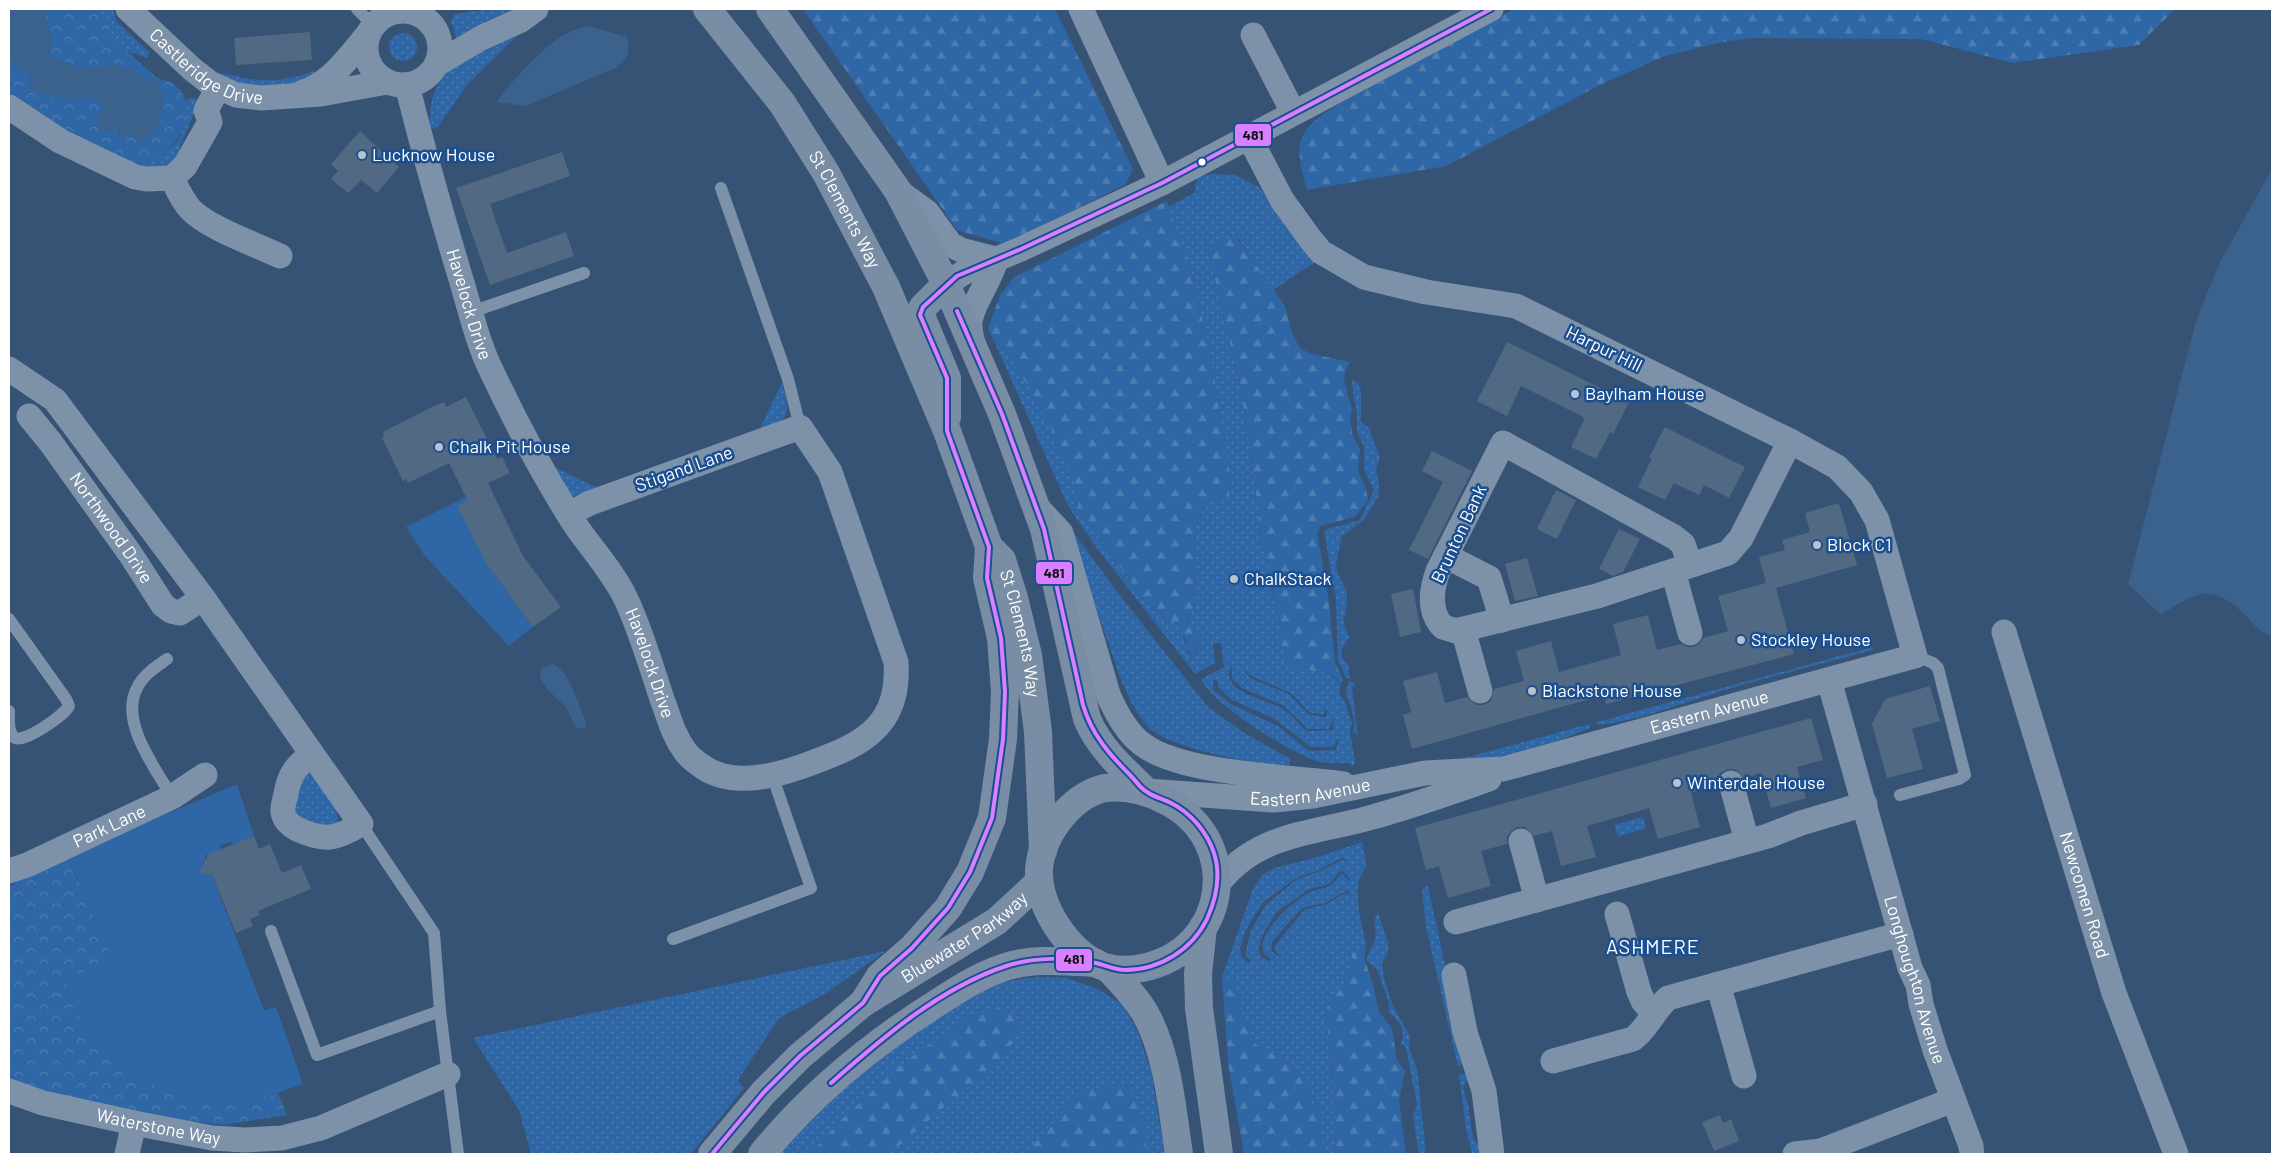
<svg xmlns="http://www.w3.org/2000/svg" width="2281" height="1163" font-family="Barlow,sans-serif">
<style>
.grass{fill:url(#grass-dots);fill-rule:evenodd}
.forest{fill:url(#forest-firs)}
.park{fill:url(#park-crowns)}
.garden{fill:#2f66a5}
.water{fill:#3b618d}
.building{fill:#526984}
.lines{fill:none;stroke-linecap:round;stroke-linejoin:round}
.lane{stroke:#7d92a8;stroke-width:12}
.street{stroke:#7d92a8;stroke-width:25}
.secondary{stroke:#798da4;stroke-width:28}
.bus-1-casing{stroke:#1b4f8f;stroke-width:8}
.bus-1{stroke:#d880ff;stroke-width:4}
.poi-dot{fill:#b9c2ce;stroke:#1b4f8f;stroke-width:2}
.bus-dot{fill:#fff;stroke:#1b4f8f;stroke-width:2}
.labels{text-anchor:middle;stroke-width:5;stroke-linejoin:round;paint-order:stroke}
.street-label{font-size:18px;fill:#fff;stroke:#1b4f8f}
.poi-label{font-size:18px;fill:#fff;stroke:#1b4f8f;text-anchor:start}
.quarter-label{font-size:20px;letter-spacing:1px;fill:#fff;stroke:#1b4f8f}
.line-badge{stroke:#1b4f8f;stroke-width:2}
.pale-badge-label{font-size:14px;text-anchor:middle;font-weight:bold;fill:#111}
</style>
<defs>
<pattern id="grass-dots" width="8" height="8" patternUnits="userSpaceOnUse" patternTransform="scale(1.25)"><rect width="8" height="8" fill="#2f66a5"/><path d="M2 2h.1M6 6h.1" fill="none" stroke="#4e7db2" stroke-width="1.8" stroke-linecap="round"/></pattern>
<pattern id="forest-firs" width="22" height="20" patternUnits="userSpaceOnUse" patternTransform="scale(1.25)"><rect width="22" height="20" fill="#2f66a5"/><path d="M5 1l3.5 6h-7zM16 11l3.5 6h-7z" fill="#4e7db2"/></pattern>
<pattern id="park-crowns" width="20" height="18" patternUnits="userSpaceOnUse" patternTransform="scale(1.25)"><rect width="20" height="18" fill="#2f66a5"/><path d="M2 6a3 3 0 1 1 6 0M12 15a3 3 0 1 1 6 0" fill="none" stroke="#4e7db2"/></pattern>
</defs>
<rect width="100%" height="100%" fill="#365274"/>
<!-- grass -->
<g class="grass">
<polygon points="72,9 113,9 117,22 150,53 147,58 117,47"/>
<polygon points="490,9 526,9 457,40 451,21 455,14"/>
<path d="M 531,22 L 467,85 L 438,127 L 430,129 C 425,62 482,47 531,22 Z"/>
<circle cx="403" cy="47" r="14"/>
<path d="M 313,71 L 315,77 L 292,84 L 250,87 L 213,75 C 229,71 235,78 251,79 C 270,82 296,79 313,71 Z"/>
<path d="M 192,97 L 199,101 L 180,147 L 182,157 L 163,169 L 147,167 C 154,158 161,155 169,149 C 184,138 187,118 186,101 Z"/>
<path d="M 1213,174 L 1235,175 L 1259,187 L 1315,262 L 1273,290 L 1237,237 L 1207,245 L 1241,390 L 1259,515 L 1260,541 L 1267,557 L 1273,597 L 1329,673 L 1341,684 L 1339,694 L 1345,702 L 1352,723 L 1350,732 L 1355,762 L 1353,767 L 1350,763 C 1339,763 1326,764 1316,761 C 1289,752 1212,704 1201,679 L 1224,667 L 1221,643 L 1213,644 L 1215,663 L 1195,674 L 1099,551 L 1068,506 L 994,341 L 1015,364 L 1051,427 L 1056,445 L 1075,483 L 1079,510 L 1148,605 L 1156,612 L 1181,626 L 1187,652 L 1191,655 L 1197,651 C 1201,631 1199,634 1188,621 L 1197,597 L 1195,529 L 1205,503 L 1229,496 L 1230,474 L 1209,346 L 1191,271 L 1168,207 L 1194,193 L 1198,176 ZM 1232,668 L 1232,679 L 1242,688 L 1284,706 L 1308,729 L 1329,729 L 1334,717 L 1333,730 L 1306,731 C 1299,724 1292,714 1283,709 C 1267,699 1226,694 1229,671 ZM 1242,668 L 1250,675 L 1292,694 L 1309,712 L 1323,715 L 1327,707 L 1326,717 L 1308,714 L 1289,694 L 1250,678 ZM 1213,680 L 1217,680 L 1218,687 L 1232,700 L 1273,718 L 1311,747 L 1333,747 L 1339,737 L 1336,750 L 1309,751 L 1278,726 L 1231,704 L 1213,690 Z"/>
<path d="M 1352,380 L 1358,383 L 1361,391 L 1361,422 L 1369,428 L 1380,458 L 1376,469 L 1379,484 L 1378,497 L 1364,520 L 1342,536 L 1336,564 L 1337,571 L 1347,592 L 1346,614 L 1343,621 L 1349,637 L 1341,651 L 1343,659 L 1348,664 L 1350,682 L 1355,684 L 1352,688 L 1358,736 L 1353,732 C 1356,718 1351,707 1346,694 L 1349,679 L 1345,676 L 1338,660 L 1336,600 L 1324,531 L 1327,529 L 1360,520 L 1374,490 L 1364,470 L 1364,446 L 1357,433 L 1357,412 L 1353,394 Z"/>
<path d="M 782,382 C 792,418 789,419 757,435 Z"/>
<polygon points="550,465 598,488 577,497 570,495"/>
<path d="M 1067,524 L 1122,598 L 1208,707 L 1243,732 L 1290,759 L 1290,769 C 1258,764 1169,749 1148,727 C 1135,713 1127,694 1120,677 Z"/>
<path d="M 1873,647 L 1873,650 C 1821,664 1768,677 1715,693 C 1676,705 1638,721 1598,725 L 1597,722 Z"/>
<polygon points="1589,724 1590,728 1560,740 1479,762 1453,761"/>
<polygon points="310,773 316,775 337,811 338,823 326,831 293,815 303,774"/>
<polygon points="1643,817 1646,828 1618,837 1614,825"/>
<path d="M 1362,842 L 1367,867 C 1349,882 1362,924 1366,944 L 1366,946 L 1352,952 L 1350,973 L 1326,1010 L 1333,1094 L 1333,1128 L 1336,1154 L 1324,1154 L 1317,1103 L 1310,1105 L 1307,1084 L 1300,1074 L 1286,1060 L 1260,1048 L 1254,1042 L 1249,1027 L 1243,1018 L 1235,983 L 1222,977 L 1253,889 L 1262,875 L 1275,868 L 1318,857 ZM 1343,857 L 1350,865 L 1343,859 L 1323,870 L 1297,879 L 1265,906 L 1251,930 L 1245,955 L 1251,960 L 1249,963 L 1242,958 L 1240,948 L 1245,932 L 1262,903 L 1298,877 L 1317,871 ZM 1342,870 L 1350,879 L 1349,881 L 1342,873 C 1338,877 1334,884 1328,887 C 1322,889 1315,889 1310,892 C 1293,901 1255,933 1264,954 L 1271,959 L 1269,961 L 1261,957 L 1258,949 L 1263,934 L 1277,912 L 1309,889 L 1329,884 ZM 1348,890 L 1351,899 L 1347,892 L 1327,904 L 1305,909 L 1277,943 L 1274,949 L 1280,957 L 1271,951 L 1272,942 L 1302,908 L 1325,903 Z"/>
<polygon points="1428,886 1466,1063 1458,1066 1426,927 1422,889"/>
<path d="M 1378,912 L 1388,943 L 1388,952 L 1382,963 L 1384,978 L 1393,1006 L 1410,1036 L 1409,1048 L 1417,1068 L 1426,1154 L 1419,1154 L 1413,1117 L 1417,1105 L 1406,1048 L 1401,1043 C 1407,1028 1398,1022 1389,1012 L 1389,1003 L 1377,969 L 1367,961 C 1367,952 1372,949 1374,943 C 1378,931 1371,922 1378,912 Z"/>
<polygon points="886,951 825,994 783,1016 777,1021 738,1080 744,1088 691,1154 531,1154 519,1110 473,1038"/>
<path d="M 1036,977 L 1067,978 L 1098,989 L 1123,1005 L 1139,1035 L 1151,1071 L 1165,1154 L 780,1154 C 829,1095 891,1044 958,1005 C 972,997 989,986 1006,982 C 1015,979 1026,979 1036,977 Z"/>
<polygon points="1469,1072 1470,1074 1463,1088 1468,1104 1473,1138 1482,1147 1484,1154 1472,1154 1466,1128 1459,1075"/>
</g>
<!-- forest -->
<g class="forest">
<polygon points="803,9 1055,9 1133,169 1126,184 1024,235 1001,243 957,230"/>
<path d="M 1514,9 L 2175,9 L 2139,45 L 2013,63 L 1921,39 L 1753,38 L 1722,42 L 1665,56 L 1606,82 L 1446,166 L 1307,190 C 1293,141 1296,130 1339,104 Z"/>
<path d="M 1167,201 L 1191,271 L 1209,346 L 1230,474 L 1229,496 L 1205,503 L 1195,529 L 1197,597 L 1188,620 C 1191,624 1195,625 1197,628 C 1202,635 1198,650 1193,655 L 1183,647 L 1186,642 L 1181,626 L 1156,612 L 1148,605 L 1079,510 L 1075,483 L 1056,445 L 1051,427 L 1015,364 L 994,341 L 988,329 L 1000,295 L 1014,277 Z"/>
<polygon points="1236,237 1285,306 1293,336 1301,349 1312,354 1350,362 1346,369 1344,379 1352,411 1350,420 1353,436 1360,449 1358,471 1366,488 1368,500 1355,517 1320,526 1317,533 1329,602 1335,662 1343,679 1341,684 1331,673 1286,667 1267,557 1260,541 1259,515 1241,390 1207,245"/>
<polygon points="1366,946 1364,957 1374,988 1378,1010 1392,1029 1397,1060 1405,1071 1399,1100 1406,1154 1336,1154 1333,1128 1333,1094 1326,1010 1350,973 1352,952"/>
<polygon points="1222,977 1235,983 1243,1018 1249,1027 1254,1042 1260,1048 1286,1060 1300,1074 1307,1084 1310,1105 1318,1103 1324,1154 1244,1154 1228,1064"/>
<polygon points="1006,1006 1021,1030 1002,1058 889,1154 810,1154 842,1119 902,1064 969,1016"/>
<polygon points="1129,1084 1147,1128 1145,1154 1025,1154 1083,1090"/>
</g>
<!-- park -->
<g class="park">
<path d="M 9,9 L 89,9 L 106,19 L 107,31 C 123,46 138,62 155,76 C 160,81 167,80 172,83 C 192,95 189,121 178,138 C 170,151 156,155 147,167 L 107,162 L 9,96 Z"/>
<polygon points="67,856 113,958 78,1013 89,1034 109,1056 252,1100 278,1093 287,1115 222,1125 129,1114 9,1080 9,886 14,885 18,878"/>
</g>
<!-- garden -->
<g class="garden">
<polygon points="487,486 491,489 458,506 488,566 533,627 509,646 424,555 406,527"/>
<path d="M 237,784 L 254,836 L 233,845 L 231,841 L 220,846 L 221,849 L 205,856 L 206,859 L 202,865 L 206,873 L 212,875 L 264,1010 L 276,1007 L 303,1084 C 278,1093 253,1102 226,1103 C 182,1106 111,1071 88,1033 C 78,1016 72,998 65,980 L 113,958 L 67,856 Z"/>
</g>
<!-- water -->
<g class="water">
<path d="M 9,9 L 47,9 L 46,21 L 53,42 L 48,53 C 54,63 67,59 74,67 L 100,67 L 119,64 L 122,68 L 134,71 L 147,81 L 152,78 C 173,92 160,134 140,143 L 135,136 L 122,136 L 115,131 L 116,128 L 107,132 L 101,130 L 95,120 L 103,108 L 97,97 C 73,97 48,101 27,86 L 30,80 L 28,74 L 11,62 L 9,65 Z"/>
<path d="M 588,26 L 627,37 C 630,54 629,56 616,68 L 525,106 L 497,102 C 510,82 548,42 569,32 C 575,29 582,28 588,26 Z"/>
<path d="M 2272,169 L 2272,636 C 2261,634 2256,627 2248,618 C 2215,583 2197,590 2161,615 L 2128,584 L 2196,321 L 2219,264 Z"/>
<path d="M 552,664 C 570,670 579,707 586,723 L 584,729 L 576,727 L 566,707 L 547,689 L 540,677 L 541,669 Z"/>
</g>
<!-- building -->
<g class="building">
<polygon points="310,32 312,60 236,65 234,38"/>
<polygon points="360,131 399,167 377,193 361,180 348,193 331,179 338,171 331,164"/>
<polygon points="562,152 570,176 490,204 507,253 566,232 574,256 490,285 456,188"/>
<polygon points="1507,342 1629,402 1613,434 1610,432 1596,459 1571,447 1585,418 1521,386 1507,416 1477,401"/>
<polygon points="466,397 497,459 502,457 510,473 488,483 523,556 561,607 533,627 486,563 457,506 468,501 449,463 408,483 406,479 403,481 382,438 384,436 383,432 432,407 444,402 446,407"/>
<polygon points="1665,427 1745,467 1729,498 1704,485 1699,495 1674,483 1665,500 1638,487 1652,458 1649,457"/>
<polygon points="1432,451 1472,471 1428,559 1409,550 1443,482 1422,471"/>
<polygon points="1556,490 1576,500 1557,539 1537,529"/>
<polygon points="1839,503 1857,565 1776,588 1794,654 1606,704 1604,695 1412,749 1403,715 1411,712 1403,681 1437,672 1445,703 1467,697 1476,705 1484,705 1491,701 1494,689 1524,681 1516,651 1551,641 1559,672 1621,655 1613,624 1648,615 1657,650 1681,644 1687,647 1694,647 1700,643 1703,638 1728,631 1718,596 1766,583 1759,557 1785,550 1782,540 1810,532 1805,513"/>
<polygon points="1619,529 1640,539 1623,572 1613,576 1599,569"/>
<polygon points="1527,558 1538,596 1515,601 1505,564"/>
<polygon points="1413,589 1421,632 1400,637 1391,594"/>
<polygon points="1930,686 1940,721 1912,729 1923,769 1887,778 1872,724 1885,699"/>
<polygon points="1811,718 1823,760 1797,767 1806,798 1771,808 1761,773 1744,778 1735,769 1728,769 1720,773 1717,785 1691,793 1700,827 1658,839 1649,808 1587,826 1596,857 1561,866 1552,831 1534,836 1525,827 1517,827 1511,831 1507,837 1507,844 1481,851 1491,886 1448,898 1439,866 1426,870 1415,828"/>
<polygon points="254,836 259,849 270,844 282,873 301,865 311,889 258,911 260,915 250,919 253,926 236,933 212,875 199,872 209,854"/>
<polygon points="1720,1115 1723,1123 1731,1119 1739,1141 1714,1151 1702,1122"/>
</g>
<g class="lines">
<!-- lane -->
<g class="lane">
<polyline points="357,9 373,25"/>
<polyline points="721,188 788,379 800,427"/>
<polyline points="471,312 584,273"/>
<path d="M 9,619 L 66,699 L 69,706 C 64,715 25,743 15,738 C 7,733 9,719 9,711"/>
<path d="M 167,659 C 156,667 143,675 137,688 C 119,722 156,769 172,797"/>
<polyline points="1900,795 1959,779 1965,775 1938,668 1933,663 1915,656"/>
<polyline points="361,824 434,933 440,1011 458,1154"/>
<polyline points="271,931 317,1055 440,1011"/>
<polyline points="673,939 811,888 772,775"/>
</g>
<!-- street -->
<g class="street">
<path id="s1" d="M 128,9 L 192,69 L 210,83 L 236,95 L 261,98 L 321,94 L 387,82"/>
<polyline points="1081,9 1162,183"/>
<circle cx="403" cy="48" r="37"/>
<polyline points="1253,35 1293,112"/>
<polyline points="437,64 481,38 521,20 536,9"/>
<path id="s2" d="M 407,85 C 423,149 441,213 460,276 C 470,308 477,342 492,372 C 516,423 542,472 572,520 C 589,546 612,570 626,599 C 641,631 651,666 662,699 C 669,717 673,735 685,751 C 689,757 697,763 703,767 C 741,793 801,768 839,752 C 881,734 899,708 896,662 L 830,472 L 800,427 L 590,503 L 569,514"/>
<path d="M 303,92 C 330,84 350,56 368,34"/>
<polyline points="9,107 60,141 135,177 147,179 172,178 185,166 210,122 206,110 218,88"/>
<path d="M 172,178 C 177,188 182,200 190,209 C 208,228 255,244 280,256"/>
<polyline points="898,191 927,212 951,245 961,250 996,259"/>
<polyline points="946,284 963,273 1021,249 1162,183 1491,9"/>
<path d="M 973,345 C 972,338 969,329 970,321 C 974,299 991,281 996,259"/>
<path d="M 9,369 L 55,400 L 203,598 L 361,824 C 337,839 324,842 297,829 C 291,826 284,820 283,812 C 282,806 285,800 286,794 C 289,774 297,765 312,754"/>
<path id="s3" d="M 29,416 L 51,443 L 131,555 L 163,605 L 171,611 L 180,613 L 203,598"/>
<path d="M 1034,504 L 1061,533 L 1108,694 C 1116,713 1126,732 1142,744 C 1180,774 1292,777 1343,784"/>
<polyline points="1446,556 1489,578 1502,620"/>
<path d="M 1690,565 L 1683,544 L 1674,537 L 1503,443 L 1438,571 C 1431,590 1428,611 1443,627 L 1456,631 L 1597,596 L 1728,553 L 1741,538 L 1790,441"/>
<polyline points="1673,571 1690,633"/>
<polyline points="1463,629 1480,691"/>
<path id="s4" d="M 2004,632 L 2114,993 L 2176,1154"/>
<path id="s5" d="M 1829,680 L 1910,968 L 1918,985 L 1921,1004 L 1935,1050 L 1971,1146 L 1972,1154"/>
<polyline points="1731,783 1747,841"/>
<path id="s6" d="M 1146,791 L 1274,800 L 1313,796 L 1425,773 L 1503,769 L 1915,656 L 1877,520 L 1861,492 L 1837,467 L 1790,441 L 1516,306 L 1426,292 L 1364,277 L 1321,252 L 1311,240 L 1282,200 L 1249,137"/>
<polyline points="1521,841 1537,900"/>
<path id="s7" d="M 9,871 L 27,865 L 172,797 L 205,775"/>
<path d="M 1217,885 C 1256,833 1312,834 1369,818 C 1410,807 1449,793 1489,779"/>
<polyline points="1617,914 1639,992 1643,1001 1654,1014"/>
<polyline points="1456,922 1768,836 1801,823 1865,804"/>
<polyline points="1454,975 1465,1032 1484,1091 1492,1154"/>
<polyline points="1718,984 1744,1076"/>
<path d="M 1553,1061 L 1633,1039 C 1648,1028 1654,1010 1668,998 L 1901,934"/>
<path id="s8" d="M 9,1091 L 43,1103 L 134,1123 L 212,1138 L 245,1140 L 282,1138 L 321,1128 L 448,1074"/>
<polyline points="127,1154 134,1123"/>
<polyline points="1795,1154 1821,1151 1953,1100"/>
</g>
<!-- secondary -->
<g class="secondary">
<path id="s9" d="M 707,9 L 782,103 L 826,173 L 886,287 L 947,431 L 989,547 L 1002,560 L 1014,598 L 1028,655 L 1038,732 L 1043,851"/>
<path d="M 770,9 L 898,191 L 946,284 L 1002,414 L 1044,529 L 1087,719 C 1100,749 1123,769 1146,791"/>
<polyline points="946,284 923,307 920,313 947,378 947,417"/>
<path d="M 1105,788 C 1127,786 1145,790 1164,800 C 1245,839 1229,951 1142,968 C 1131,970 1119,971 1108,968 C 1072,958 1041,912 1039,876 C 1037,840 1070,795 1105,788 Z"/>
<polyline points="1203,927 1198,974 1199,1008 1219,1154"/>
<path d="M 1108,968 C 1121,982 1135,996 1145,1013 C 1168,1054 1172,1108 1179,1154"/>
<polyline points="863,1003 880,976 912,948 948,908 970,872 992,818 1003,739 1005,692 1001,638 987,578 989,547"/>
<path id="s10" d="M 712,1154 L 764,1092 L 800,1056 L 863,1003 L 997,921 L 1039,882"/>
<path d="M 762,1154 C 811,1094 872,1044 937,1003 C 960,988 985,972 1012,965 C 1040,958 1067,962 1096,963"/>
</g>
<!-- bus-1 casing -->
<g class="bus-1-casing">
<g id="bus-1">
<path d="M 831,1083 C 882,1038 940,988 1006,966 C 1034,957 1067,957 1096,963 C 1105,965 1115,970 1125,970 C 1159,970 1192,950 1207,919 C 1216,899 1221,875 1214,853 C 1207,832 1191,813 1171,803 C 1163,799 1154,797 1147,792 C 1140,788 1136,781 1131,776 C 1109,754 1092,735 1083,705 L 1044,529 L 1002,414 L 957,311"/>
<polyline points="712,1154 764,1092 800,1056 863,1003 880,976 912,948 948,908 970,872 992,818 1003,739 1005,692 1001,638 987,578 989,547 947,431 947,378 920,315 923,307 957,276 1021,249 1162,183 1491,9"/>
</g>
</g>
<!-- bus-1 -->
<use href="#bus-1" class="bus-1"/>
</g>
<!-- markers -->
<g class="poi-dot">
<circle cx="362" cy="155" r="5"/>
<circle cx="1575" cy="394" r="5"/>
<circle cx="439" cy="447" r="5"/>
<circle cx="1817" cy="545" r="5"/>
<circle cx="1234" cy="579" r="5"/>
<circle cx="1741" cy="640" r="5"/>
<circle cx="1532" cy="691" r="5"/>
<circle cx="1677" cy="783" r="5"/>
</g>
<circle class="bus-dot" cx="1202" cy="162" r="4.5"/>
<g class="labels">
<!-- street labels -->
<g class="street-label">
<text dy="6" stroke="none"><textPath href="#s1" startOffset="100">Castleridge Drive</textPath></text>
<text dy="6" stroke="none"><textPath href="#s9" startOffset="244">St Clements Way</textPath></text>
<text dy="6" stroke="none"><textPath href="#s2" startOffset="228">Havelock Drive</textPath></text>
<text transform="translate(1604 349) rotate(26)" y="6">Harpur Hill</text>
<text transform="translate(684 469) rotate(-20)" y="6">Stigand Lane</text>
<text dy="6" stroke="none"><textPath href="#s3" startOffset="139">Northwood Drive</textPath></text>
<text transform="translate(1459 534) rotate(-65)" y="6">Brunton Bank</text>
<text dy="6" stroke="none"><textPath href="#s9" startOffset="706">St Clements Way</textPath></text>
<text dy="6" stroke="none"><textPath href="#s2" startOffset="632">Havelock Drive</textPath></text>
<text dy="6" stroke="none"><textPath href="#s6" startOffset="574">Eastern Avenue</textPath></text>
<text dy="6" stroke="none"><textPath href="#s6" startOffset="165">Eastern Avenue</textPath></text>
<text dy="6" stroke="none"><textPath href="#s7" startOffset="110">Park Lane</textPath></text>
<text dy="6" stroke="none"><textPath href="#s4" startOffset="275">Newcomen Road</textPath></text>
<text dy="6" stroke="none"><textPath href="#s10" startOffset="335">Bluewater Parkway</textPath></text>
<text dy="6" stroke="none"><textPath href="#s5" startOffset="312">Longhoughton Avenue</textPath></text>
<text dy="6" stroke="none"><textPath href="#s8" startOffset="154">Waterstone Way</textPath></text>
</g>
<!-- poi labels -->
<g class="poi-label">
<text x="372" y="161">Lucknow House</text>
<text x="1585" y="400">Baylham House</text>
<text x="449" y="453">Chalk Pit House</text>
<text x="1827" y="551">Block C1</text>
<text x="1244" y="585">ChalkStack</text>
<text x="1751" y="646">Stockley House</text>
<text x="1542" y="697">Blackstone House</text>
<text x="1687" y="789">Winterdale House</text>
</g>
<!-- quarter labels -->
<g class="quarter-label">
<text x="1653" y="954">ASHMERE</text>
</g>
</g>
<g class="line-badge">
<rect x="1234" y="123" width="38" height="24" rx="5" fill="#d880ff"/>
<rect x="1035" y="561" width="38" height="24" rx="5" fill="#d880ff"/>
<rect x="1055" y="948" width="38" height="24" rx="5" fill="#d880ff"/>
</g>
<g class="pale-badge-label">
<text x="1253" y="140">481</text>
<text x="1054" y="578">481</text>
<text x="1074" y="964">481</text>
</g>
<!-- border -->
<rect width="2281" height="1163" fill="none" stroke="#ffffff" stroke-width="20"/>
</svg>
